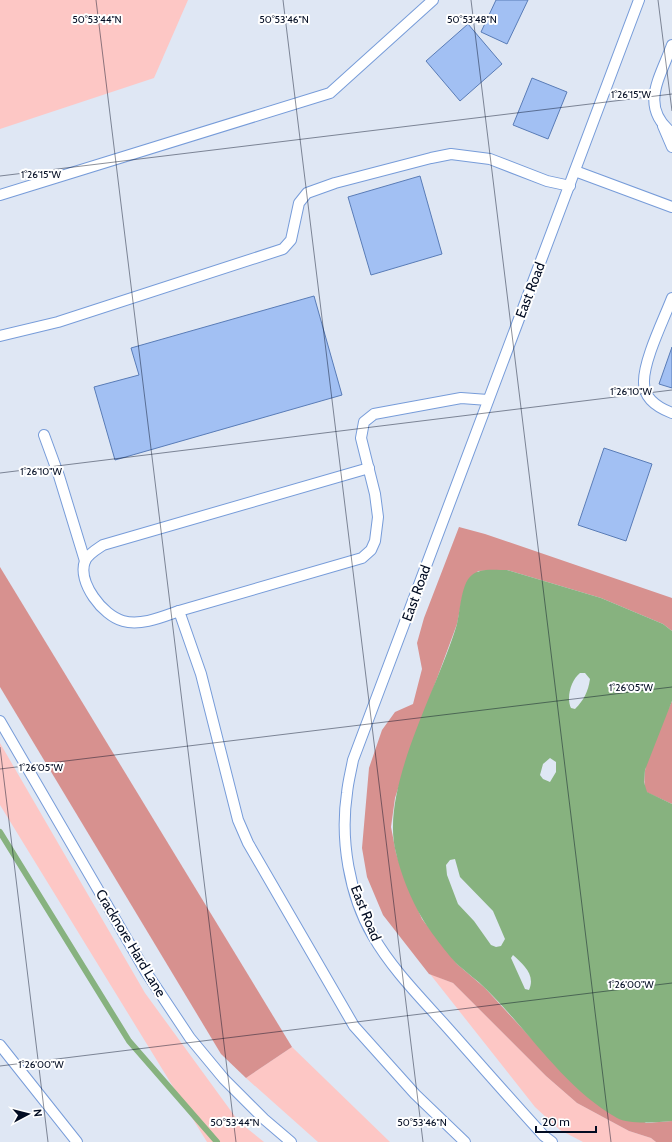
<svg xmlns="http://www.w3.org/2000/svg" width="672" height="1142" font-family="Cabin,sans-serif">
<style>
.green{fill:#fdc7c5}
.forest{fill:#d7918f}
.water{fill:#87b27f;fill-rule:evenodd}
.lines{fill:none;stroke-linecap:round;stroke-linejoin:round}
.stream{stroke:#87b27f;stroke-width:6}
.building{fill:#a2c0f3;stroke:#597cb7}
.lane-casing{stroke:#779cd9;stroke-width:12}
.lane{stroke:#fff;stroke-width:10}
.ticks{fill:none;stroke:#020c22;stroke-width:1;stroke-opacity:0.45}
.labels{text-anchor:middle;stroke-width:4;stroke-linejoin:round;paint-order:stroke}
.street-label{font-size:14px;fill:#020c22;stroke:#fff}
.ticks-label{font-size:10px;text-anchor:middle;fill:#020c22;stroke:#fff;stroke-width:4;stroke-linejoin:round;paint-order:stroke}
</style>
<rect width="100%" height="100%" fill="#dfe7f4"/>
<!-- green -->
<g class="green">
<polygon points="0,0 188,0 154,78 0,129"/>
<polygon points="0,743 145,993 239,1122 264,1142 207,1142 0,805"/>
<polygon points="430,974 453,983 546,1076 577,1103 629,1131 651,1138 656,1142 583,1142 560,1130 535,1107"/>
<polygon points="292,1047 390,1142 318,1142 246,1078"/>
</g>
<!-- forest -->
<g class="forest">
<polygon points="459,527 485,534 672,598 672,631 663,624 601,598 507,570 478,571 463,594 457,624 411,749 395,798 391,827 396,853 405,880 422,919 457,964 485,988 542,1050 646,1123 672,1121 672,1142 656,1142 651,1138 629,1131 577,1103 546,1076 453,983 429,974 383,915 367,877 362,848 369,768 382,730 395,712 413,704 422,669 417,643 424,618"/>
<polygon points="0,567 292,1047 246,1078 221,1054 0,687"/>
<path d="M 672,701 L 672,804 L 646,792 C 638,765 661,726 672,701 Z"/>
</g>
<!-- water -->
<path class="water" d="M 507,570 L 601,598 L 663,624 L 672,631 L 672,701 L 645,770 L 644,782 L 647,792 L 672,804 L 672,1121 C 658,1122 630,1125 617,1118 C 564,1088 529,1031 486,989 C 477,980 467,973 458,965 C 448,955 429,930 422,918 C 411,899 401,875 396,853 C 379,788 438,689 457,624 C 460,612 461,588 469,578 C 477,567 495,570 507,570 ZM 580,673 L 585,673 L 590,679 C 588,692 584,700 575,709 L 571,708 C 566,698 571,680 580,673 ZM 550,758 L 556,762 L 556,772 L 550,782 L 543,779 L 540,775 L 543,764 ZM 455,859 L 460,877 L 493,911 L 505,939 L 501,946 L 496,947 L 491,945 L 474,921 L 458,904 L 447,875 L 446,865 L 450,860 ZM 513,955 C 523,964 536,975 529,990 L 525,989 L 511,958 Z"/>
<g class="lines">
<!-- stream -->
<polyline class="stream" points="0,832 129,1041 217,1142"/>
</g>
<!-- building -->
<g class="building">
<polygon points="496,0 528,0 507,44 481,32"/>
<polygon points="468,24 502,64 460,101 426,61"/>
<polygon points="532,78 567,92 548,139 513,125"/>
<polygon points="420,176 442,254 371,275 348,197"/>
<polygon points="314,296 342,395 115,460 94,387 139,375 131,348"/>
<polygon points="672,347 672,388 659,384"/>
<polygon points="604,448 652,464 626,541 578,525"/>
</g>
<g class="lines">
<!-- lane casing -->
<g class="lane-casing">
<g id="lane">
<path d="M 672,45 C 660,78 639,106 672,133"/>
<polyline points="663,126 672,147"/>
<polyline points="575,171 672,207"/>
<polyline points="0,195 330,93 433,0"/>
<path d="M 672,298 C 664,319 643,361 644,383 C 644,399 659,408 672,413"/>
<polyline points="0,336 58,322 283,249 291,240 299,203 307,193 335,183 431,158 451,154 490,159 547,181 570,186"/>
<polyline points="44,435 59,476 85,561"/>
<path d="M 179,611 C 162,617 141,626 123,621 C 103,616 77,582 85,561 C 88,554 97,549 103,545 L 369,468"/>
<polyline points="0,721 146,972 190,1038 224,1079 264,1119 291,1142"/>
<polyline points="0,1045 77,1142"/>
<polyline points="465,1142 415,1094 354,1026 248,843 238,820 201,674 179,611 362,558 371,550 375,541 378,517 375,494 361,438 364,422 374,414 461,398 488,400"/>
<path d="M 552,1142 L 544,1136 C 511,1100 478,1062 445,1025 C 420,997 392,969 373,936 C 349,895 340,839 347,793 C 348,782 351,771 353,760 L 639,0"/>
</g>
</g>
<!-- lane -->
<use href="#lane" class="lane"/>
</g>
<!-- ticks -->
<path class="ticks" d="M 96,0 L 236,1142M 283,0 L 423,1142M 471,0 L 611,1142M 658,0 L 672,111M 0,176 L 672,94M 0,473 L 672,390M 0,747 L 48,1142M 0,769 L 672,687M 0,1066 L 672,983"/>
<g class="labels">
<!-- street labels -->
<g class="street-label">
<text transform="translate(530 290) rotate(-69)" y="5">East Road</text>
<text transform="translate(416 593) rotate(-70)" y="5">East Road</text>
<text transform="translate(366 913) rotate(68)" y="5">East Road</text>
<text transform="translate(131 943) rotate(59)" y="5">Cracknore Hard Lane</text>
</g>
</g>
<g class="ticks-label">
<text x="97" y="23">50°53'44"N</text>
<text x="284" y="23">50°53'46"N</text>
<text x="472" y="23">50°53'48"N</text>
<text x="631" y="98">1°26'15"W</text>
<text x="41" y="178">1°26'15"W</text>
<text x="631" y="395">1°26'10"W</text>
<text x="41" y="475">1°26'10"W</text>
<text x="631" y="691">1°26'05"W</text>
<text x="41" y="771">1°26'05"W</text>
<text x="631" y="988">1°26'00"W</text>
<text x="41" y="1068">1°26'00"W</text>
<text x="235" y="1126">50°53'44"N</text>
<text x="422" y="1126">50°53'46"N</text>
</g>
<!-- north arrow -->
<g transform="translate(28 1114) rotate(83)" stroke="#ffffff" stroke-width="3" paint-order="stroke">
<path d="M0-3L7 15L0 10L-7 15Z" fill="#020c22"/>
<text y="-6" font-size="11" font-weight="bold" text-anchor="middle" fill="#020c22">N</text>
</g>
<!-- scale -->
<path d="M536 1126v6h60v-6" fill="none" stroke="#020c22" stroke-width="2"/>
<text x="542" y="1126" font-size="12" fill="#020c22" stroke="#ffffff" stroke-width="3" paint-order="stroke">20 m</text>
</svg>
